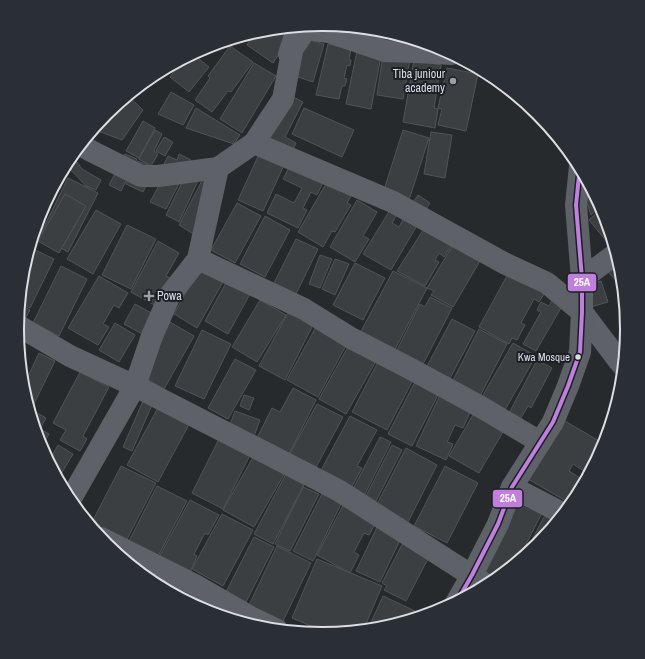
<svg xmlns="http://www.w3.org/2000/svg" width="645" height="659" font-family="'Archivo Narrow',sans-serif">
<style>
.building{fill:#3c3f42;stroke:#515356}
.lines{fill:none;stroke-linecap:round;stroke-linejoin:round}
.minor{stroke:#5e6167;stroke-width:22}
.bus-1-casing{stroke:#1b1f26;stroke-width:7}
.bus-1{stroke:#c07fdc;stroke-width:4}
.poi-dot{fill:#9c9fa3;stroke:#1b1f26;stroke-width:1.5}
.bus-dot{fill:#dbdee3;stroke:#1b1f26;stroke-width:1.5}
.labels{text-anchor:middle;stroke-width:4;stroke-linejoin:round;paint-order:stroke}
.bus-label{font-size:11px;fill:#dbdee3;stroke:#1b1f26;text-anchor:end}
.poi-label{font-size:12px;fill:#dbdee3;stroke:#1b1f26;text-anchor:end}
.rim{fill:none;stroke:#dbdee3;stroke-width:2}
.line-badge{stroke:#1b1f26;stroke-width:1.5}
.badge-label{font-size:11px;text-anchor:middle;font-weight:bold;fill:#fff}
</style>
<rect width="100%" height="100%" fill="#272a2d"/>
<!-- building -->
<g class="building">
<polygon points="298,26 273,63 247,45 255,32 263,30"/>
<polygon points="307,39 324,44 313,82 295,76"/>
<polygon points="328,44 351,49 349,59 351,60 350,66 347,65 344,78 347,79 345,86 342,86 339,99 316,95"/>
<polygon points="230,46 253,62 231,92 228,91 212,112 195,100 210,78 208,76"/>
<polygon points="357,51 381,56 371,109 346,104"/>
<polygon points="193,54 209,67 189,92 170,77 183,59"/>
<polygon points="383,55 410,59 403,99 377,95"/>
<polygon points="414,60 441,65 434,108 438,109 435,128 403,122"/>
<polygon points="254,63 276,76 242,133 220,119"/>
<polygon points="175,64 165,76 158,77 154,75"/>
<polygon points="447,68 478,74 466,131 438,125 442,109 438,108"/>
<polygon points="171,92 194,105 183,125 158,114"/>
<polygon points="128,96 143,110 122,140 98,131 115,107"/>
<polygon points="291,96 303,102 285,137 296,143 291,154 267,141"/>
<polygon points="196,108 240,135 234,144 186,128"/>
<polygon points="304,108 354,130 342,157 292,134"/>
<polygon points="143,121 155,128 139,158 126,151"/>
<polygon points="155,130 162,134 154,151 158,154 151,166 139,159"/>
<polygon points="403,130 429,138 409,200 383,193"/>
<polygon points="431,132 452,135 445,178 424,174"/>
<polygon points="164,137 173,142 165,156 156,151"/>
<polygon points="260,152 285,163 263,211 238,200"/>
<polygon points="125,154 137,159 121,191 109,185"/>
<polygon points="179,154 191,160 166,209 150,202 162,180 157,178 168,156 177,160"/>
<polygon points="70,158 74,161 66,171 63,169"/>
<polygon points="138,161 150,166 151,176 143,192 126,184"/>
<polygon points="77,162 82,169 101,180 96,190 86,186 71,170 71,168"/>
<polygon points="192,162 204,168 179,222 166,215"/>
<polygon points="291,164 324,180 317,195 311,192 303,208 307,210 298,228 267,213 276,194 294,203 302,188 283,179"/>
<polygon points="208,169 195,235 179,225"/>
<polygon points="68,178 98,193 68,252 52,243 43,241 42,231"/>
<polygon points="327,182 351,196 347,203 351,205 335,232 332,231 323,247 298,232"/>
<polygon points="589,184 601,206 591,215 586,200"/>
<polygon points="65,194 86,206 59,253 38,241"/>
<polygon points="418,195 430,203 422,215 410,207"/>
<polygon points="357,200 377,212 363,236 369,239 355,262 330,247"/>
<polygon points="237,203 261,216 235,263 211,250"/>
<polygon points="393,205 400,209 392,223 399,227 406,214 419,222 391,270 363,254"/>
<polygon points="602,208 605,213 613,239 608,243 589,220"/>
<polygon points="96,210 121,224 93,274 67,259"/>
<polygon points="265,216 290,230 265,277 240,264"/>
<polygon points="127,225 156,239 131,289 102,275"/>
<polygon points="425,227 452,244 444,257 439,253 435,260 439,262 425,286 397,271"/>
<polygon points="296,239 318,249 295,296 273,285"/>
<polygon points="158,241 179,253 166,276 173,280 158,307 131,292"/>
<polygon points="453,245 480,261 453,307 431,295 434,291 427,288"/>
<polygon points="31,248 54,259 30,308 20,303 23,270 27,256"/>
<polygon points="320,255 332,259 320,288 309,284"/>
<polygon points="335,259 349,264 335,295 322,289"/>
<polygon points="616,262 622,268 624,289 606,270"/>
<polygon points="355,263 385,278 363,320 333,305"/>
<polygon points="61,266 87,279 59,336 33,323"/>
<polygon points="199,269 223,282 197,328 174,314"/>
<polygon points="393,271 427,288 393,353 359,335"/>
<polygon points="509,272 546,291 539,302 534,299 521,323 525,325 517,340 512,338 509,344 479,327"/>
<polygon points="99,276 128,293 119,308 114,305 103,324 109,327 98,345 68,328"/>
<polygon points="227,281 250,294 228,334 205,321"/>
<polygon points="601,281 608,302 591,307 585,286"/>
<polygon points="430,297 452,308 419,372 394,356 420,304 425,307"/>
<polygon points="260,300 286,315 257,362 232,347"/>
<polygon points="552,300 562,306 536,351 523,344 541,312 537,310 541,302 549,306"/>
<polygon points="19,304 30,310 24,321 18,318"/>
<polygon points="135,304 153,314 142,334 124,324"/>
<polygon points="289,311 313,325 285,380 259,366"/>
<polygon points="452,319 475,331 448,382 425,370"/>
<polygon points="170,322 194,336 164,389 140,375"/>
<polygon points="115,323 135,335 119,362 99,350"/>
<polygon points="317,325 348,342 318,397 287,380"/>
<polygon points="479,329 507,344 478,400 450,386"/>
<polygon points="202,330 231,344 204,399 175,386"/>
<polygon points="513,343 536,356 502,415 479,402"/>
<polygon points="349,345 376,361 346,414 319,399"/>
<polygon points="39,353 55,361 30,412 23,387"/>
<polygon points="235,359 256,370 228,419 208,408"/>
<polygon points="379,360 414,378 387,430 352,412"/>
<polygon points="537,360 552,368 531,408 528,406 519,421 508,415"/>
<polygon points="80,372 109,387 83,436 87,439 80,451 60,440 66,430 53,423"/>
<polygon points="416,380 439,393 412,446 388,434"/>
<polygon points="293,388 316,400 286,460 254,444 272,408 280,412"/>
<polygon points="441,393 472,408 463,428 455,425 447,442 453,444 446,460 416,446"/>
<polygon points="244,395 254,398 249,410 240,406"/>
<polygon points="143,401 152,405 132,451 123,447"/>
<polygon points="161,402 192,419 158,482 127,465"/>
<polygon points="317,404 343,417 314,471 288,457"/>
<polygon points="477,408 507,425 479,473 449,456"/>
<polygon points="32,410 46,418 40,429 49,434 41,449 30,413"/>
<polygon points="235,411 260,420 253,439 228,430"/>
<polygon points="350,416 377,430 357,466 362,468 350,490 319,474"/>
<polygon points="563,420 601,442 584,471 573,464 569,471 580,478 566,501 528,479"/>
<polygon points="221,435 252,451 223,509 192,493"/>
<polygon points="380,437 391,442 363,498 351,493"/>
<polygon points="58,445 73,454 58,479 49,462"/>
<polygon points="392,445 402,450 374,505 364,500"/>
<polygon points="406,448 437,465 406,526 374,510"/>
<polygon points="256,452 287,469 254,527 223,510"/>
<polygon points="121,466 156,483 124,545 93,529 90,526"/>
<polygon points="445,466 478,483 447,543 414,526"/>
<polygon points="288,470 307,479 273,544 254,534"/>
<polygon points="157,486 187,501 156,560 127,545"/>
<polygon points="303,487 319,494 290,551 275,544"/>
<polygon points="322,494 341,504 313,561 293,551"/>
<polygon points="514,497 543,511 516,564 498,579 478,568"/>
<polygon points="190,500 219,515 208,535 205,533 194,554 197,556 189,575 158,559"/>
<polygon points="346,500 379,517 369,535 364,533 354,552 359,555 350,573 317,555"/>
<polygon points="222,514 253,530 223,586 192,569"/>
<polygon points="545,515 558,522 538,546 522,559"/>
<polygon points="378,525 402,536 380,582 356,571"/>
<polygon points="254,537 274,547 246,602 226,592"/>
<polygon points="405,539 431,553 406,601 384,590 387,586 382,583"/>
<polygon points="277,546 311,563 283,621 249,605"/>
<polygon points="317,559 382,586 363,631 330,634 292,618"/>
<polygon points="162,574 191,590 185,601 156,585"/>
<polygon points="383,596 415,611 411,621 382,629 367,631"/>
</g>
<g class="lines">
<!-- minor -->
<g class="minor">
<polyline points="254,143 393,202 506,264 547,283 582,312 619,361 624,367"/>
<polyline points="81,145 91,151 141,176 158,176 218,168"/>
<polyline points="198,259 304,309 351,338 411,369 481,407 540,442"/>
<polyline points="582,279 617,253"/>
<polyline points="17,325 70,356 135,386 338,490 488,586"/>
<polyline points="512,487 564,514"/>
<polyline points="70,500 135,386 152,336 170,295 198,259 218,168 254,143 283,99 295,36 289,54 306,29 329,32 385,51 416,52 452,54"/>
<polyline points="101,538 195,585 252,618 277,630"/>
<polyline points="456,603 472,575 498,524 512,487 553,422 568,386 580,352 582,312 582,279 576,205 580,166"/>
</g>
<!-- bus-1 casing -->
<g class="bus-1-casing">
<polyline id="bus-1" points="456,603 472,575 498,524 512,487 553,422 568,386 580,352 582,312 582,279 576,205 580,166"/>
</g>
<!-- bus-1 -->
<use href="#bus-1" class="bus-1"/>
</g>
<!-- markers -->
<g class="poi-dot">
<circle cx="453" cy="81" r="4"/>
<path d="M147 290h4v4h4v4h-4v4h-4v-4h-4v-4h4z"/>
</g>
<circle class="bus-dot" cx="578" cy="357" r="3.5"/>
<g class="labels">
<!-- bus labels -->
<g class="bus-label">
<text x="570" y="361">Kwa Mosque</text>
</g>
<!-- poi labels -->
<g class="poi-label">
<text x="445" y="78">Tiba juniour<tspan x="445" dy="14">academy</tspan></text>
<text x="157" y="300" text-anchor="start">Powa</text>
</g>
</g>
<!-- crop -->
<path d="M0 0H645V659H0ZM24 329a298 298 0 1 1 596 0a298 298 0 1 1-596 0Z" fill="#2a2e35" fill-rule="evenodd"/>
<path class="rim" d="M24 329a298 298 0 1 1 596 0a298 298 0 1 1-596 0Z"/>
<g class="line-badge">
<rect x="567" y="273" width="30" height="19" rx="4" fill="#c07fdc"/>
<rect x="492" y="489" width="31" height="19" rx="4" fill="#c07fdc"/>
</g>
<g class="badge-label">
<text x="582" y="286">25A</text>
<text x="508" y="502">25A</text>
</g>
</svg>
